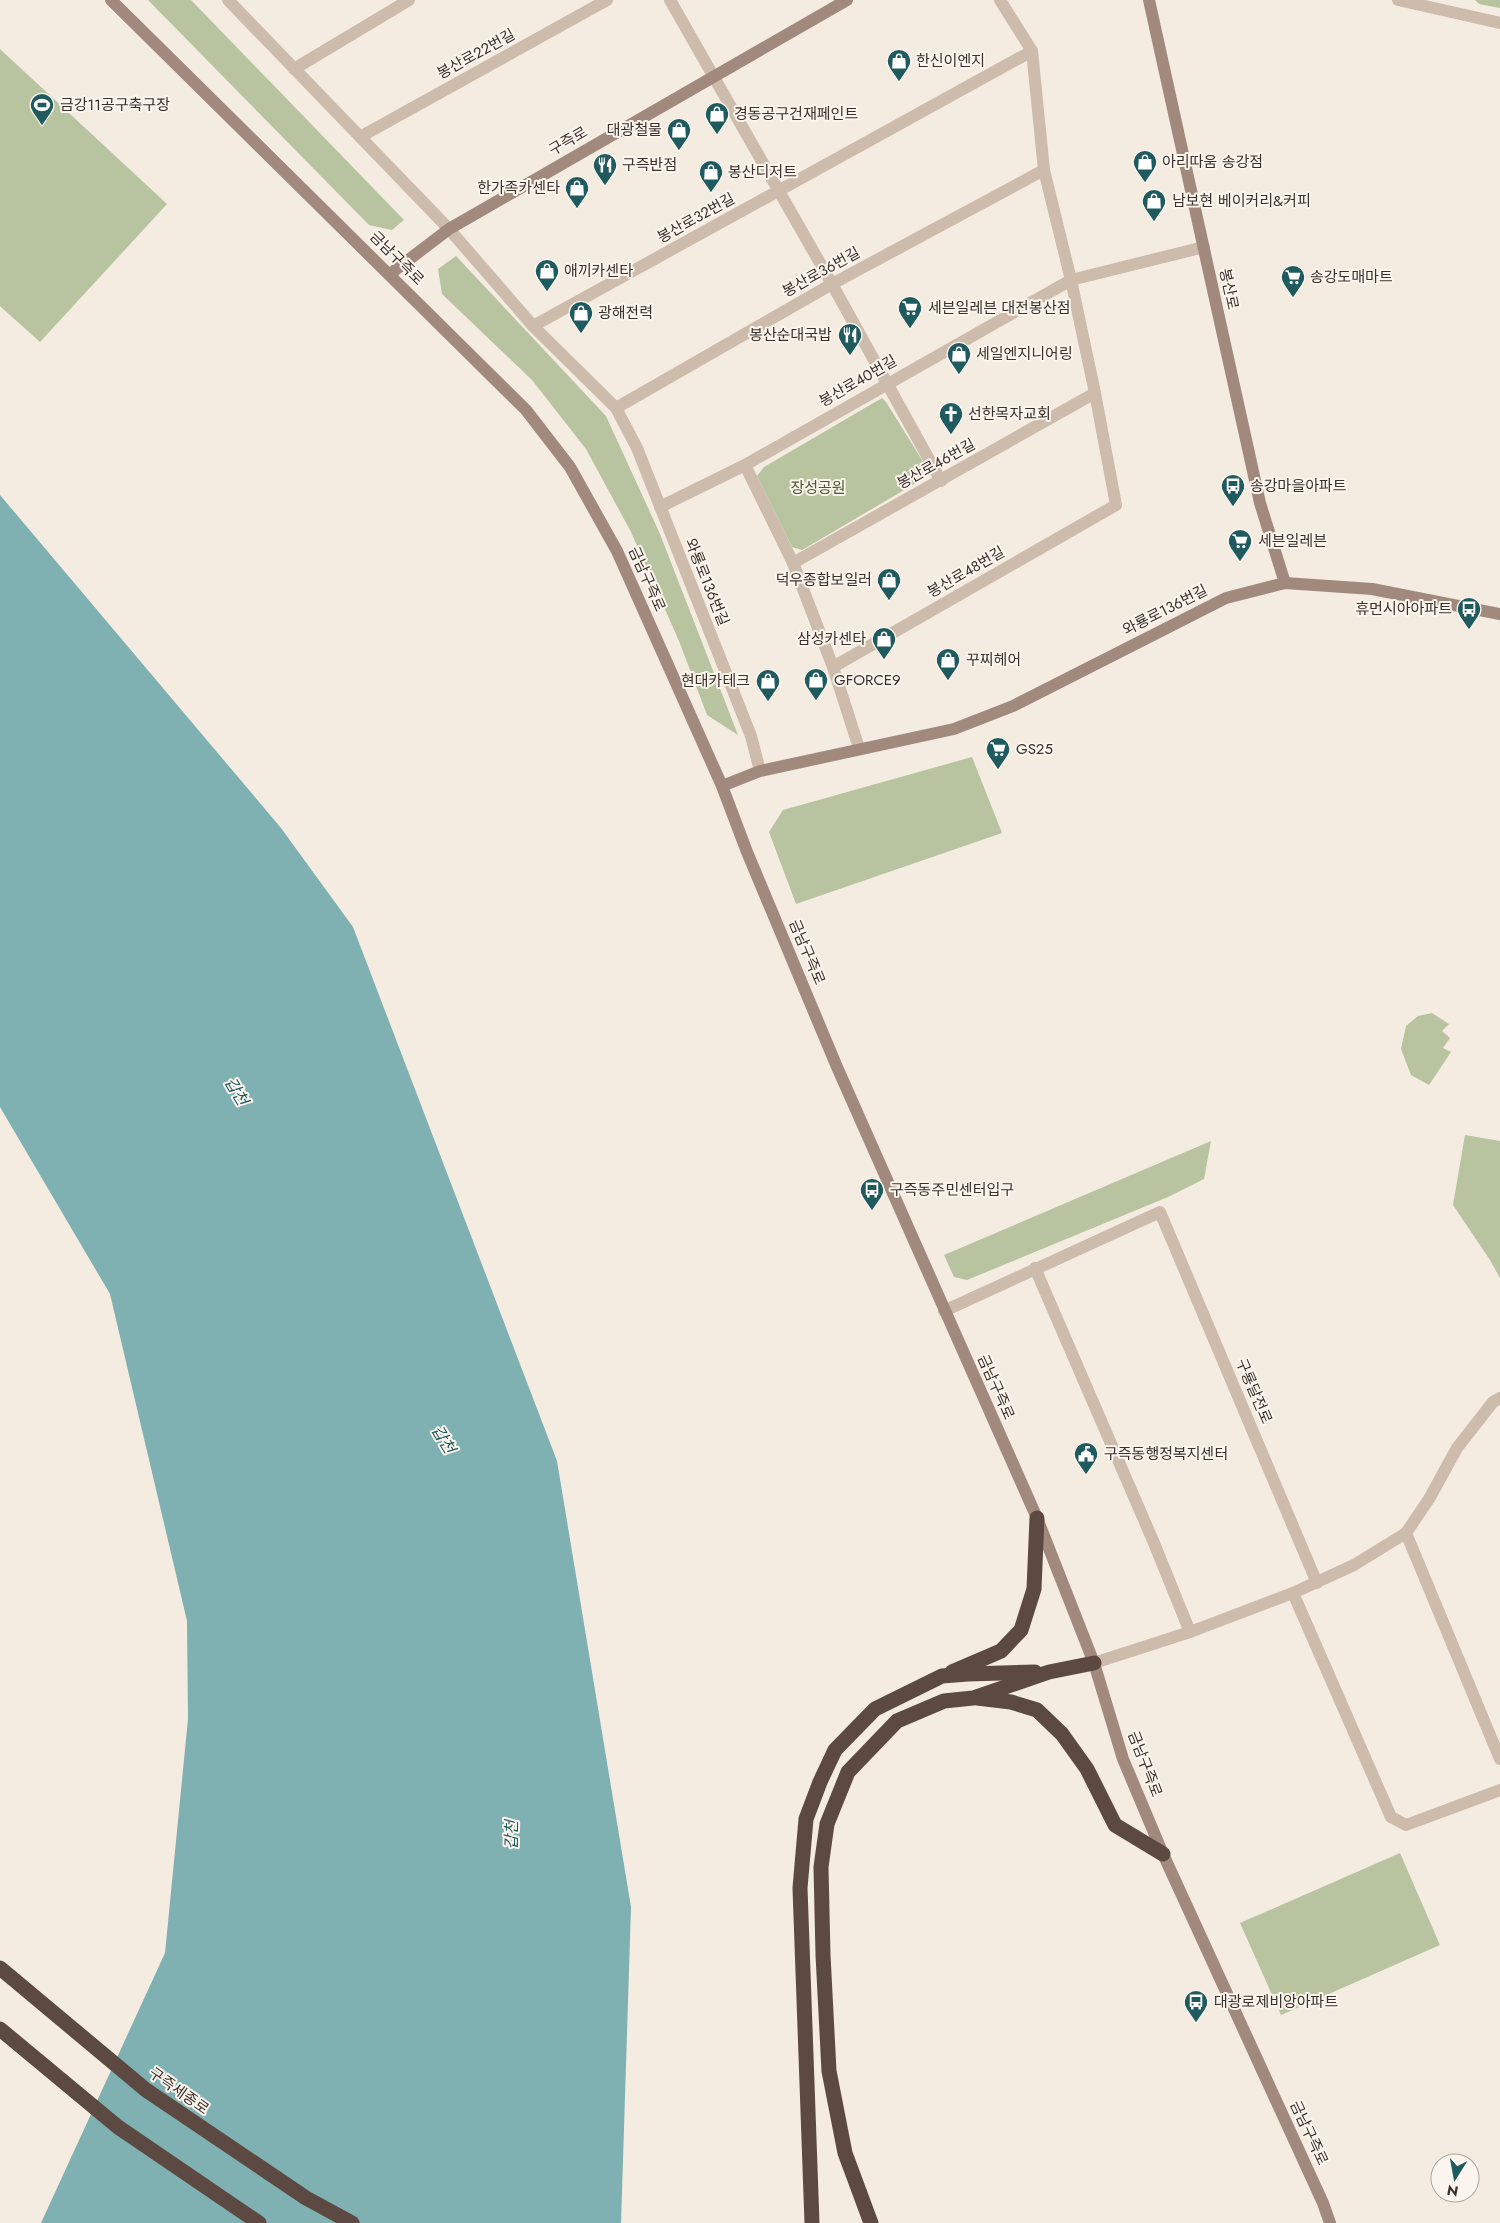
<svg xmlns="http://www.w3.org/2000/svg" width="1500" height="2223" font-family="Jost,'Noto Sans KR',sans-serif">
<style>
.green{fill:#b8c4a0}
.water{fill:#7fb0b2}
.lines{fill:none;stroke-linecap:round;stroke-linejoin:round}
.street{stroke:#cdbbac;stroke-width:12}
.secondary{stroke:#a18a7d;stroke-width:12}
.highway{stroke:#5c4a42;stroke-width:15}
.labels{text-anchor:middle;stroke-width:4;stroke-linejoin:round;paint-order:stroke}
.street-label{font-size:15px;fill:#3b302b;stroke:#fbf5ee}
.poi-label{font-size:15px;fill:#3b302b;stroke:#fbf5ee;text-anchor:start}
.park-label{font-size:15px;fill:#4a5a2e;stroke:#fbf5ee}
.water-label{font-size:16px;font-style:italic;fill:#1f5a5e;stroke:#fbf5ee}
</style>
<rect width="100%" height="100%" fill="#f4ebe1"/>
<!-- green -->
<g class="green">
<polygon points="148,0 191,0 404,220 392,230 369,225"/>
<polygon points="1475,0 1500,0 1500,8 1479,4"/>
<polygon points="0,49 167,204 40,342 0,306"/>
<polygon points="456,256 606,416 660,534 738,735 707,715 679,641 631,532 586,449 532,380 442,294 438,269"/>
<polygon points="882,398 886,402 927,468 923,479 802,550 792,547 757,476 764,467"/>
<polygon points="972,757 1002,833 796,904 769,832 783,810"/>
<polygon points="1432,1013 1449,1024 1442,1031 1450,1038 1443,1048 1451,1052 1429,1085 1411,1075 1401,1049 1406,1026 1418,1016"/>
<polygon points="1465,1135 1500,1141 1500,1278 1490,1260 1453,1205"/>
<polygon points="1211,1141 1204,1179 1168,1197 967,1280 954,1277 944,1255"/>
<polygon points="1400,1853 1440,1945 1281,2015 1240,1923"/>
</g>
<!-- water -->
<polygon class="water" points="0,495 281,828 353,927 557,1461 631,1907 621,2223 41,2223 165,1953 188,1719 187,1621 110,1294 0,1107"/>
<g class="lines">
<!-- street -->
<g class="street">
<polyline points="228,0 449,229 533,326 616,408 637,448 751,736 760,771"/>
<polyline points="670,0 832,284 941,481"/>
<polyline points="1398,0 1500,23"/>
<polyline points="294,69 409,0"/>
<polyline points="360,137 607,0"/>
<polyline points="533,326 1032,51"/>
<polyline points="616,408 832,284 1044,170"/>
<polyline points="745,465 793,563 833,667 859,748"/>
<polyline points="660,507 745,465 1071,280 1204,247"/>
<polyline points="793,563 1095,393"/>
<polyline points="833,667 1116,505 1095,393 1071,280 1044,170 1032,51 1000,0"/>
<polyline points="1035,1268 1154,1543 1190,1632"/>
<polyline points="944,1311 1160,1212 1317,1583"/>
<polyline points="1406,1533 1500,1759"/>
<polyline points="1293,1593 1391,1817 1406,1825 1500,1790"/>
<polyline points="1094,1663 1190,1632 1293,1593 1354,1565 1406,1533 1429,1499 1457,1448 1493,1402 1500,1398"/>
</g>
<!-- secondary -->
<g class="secondary">
<polyline points="111,0 526,410 570,467 617,551 722,786 747,852 837,1067 1037,1518 1094,1663 1123,1759 1163,1854 1323,2203 1330,2223"/>
<polyline points="1149,0 1260,503 1285,583"/>
<polyline points="390,274 449,229 847,0"/>
<polyline points="722,786 760,771 954,729 1013,706 1226,598 1285,583 1372,589 1500,614"/>
</g>
<!-- highway -->
<g class="highway">
<polyline points="952,1672 1001,1651 1021,1630 1034,1589 1037,1518"/>
<polyline points="977,1698 1011,1702 1037,1710 1062,1734 1087,1769 1115,1825 1163,1854"/>
<polyline points="0,1968 146,2090 306,2198 352,2223"/>
<polyline points="0,2029 118,2127 259,2223"/>
<polyline points="812,2223 800,1888 806,1819 820,1782 835,1750 875,1709 942,1676 968,1674 1035,1672"/>
<polyline points="871,2223 845,2153 829,2071 823,1955 821,1867 827,1824 848,1772 897,1721 944,1701 973,1698 1049,1672 1094,1663"/>
</g>
</g>
<!-- icons -->
<defs>
<g id="shop-pin" transform="scale(1.25)"><path d="M0 17L-7.5 6A9.5 9.5 0 1 1 7.5 6Z" fill="#1f5a5e" stroke="#fbf5ee"/><path d="M-5-2.5h2.3a2.7 3.5 0 0 1 5.4 0H5L5.5 6h-11ZM-1.5-2.5h3a1.5 2.3 0 0 0-3 0Z" fill="#fff"/></g>
<g id="stadium-pin" transform="scale(1.25)"><path d="M0 17L-7.5 6A9.5 9.5 0 1 1 7.5 6Z" fill="#1f5a5e" stroke="#fbf5ee"/><path d="M0-5a6.5 5 0 1 0 0 10a6.5 5 0 1 0 0-10ZM-3.5-1.8h7v3.6h-7Z" fill="#fff"/></g>
<g id="restaurant-pin" transform="scale(1.25)"><path d="M0 17L-7.5 6A9.5 9.5 0 1 1 7.5 6Z" fill="#1f5a5e" stroke="#fbf5ee"/><path d="M-5-6h1v4h1v-4h1v4h1v-4h1v5L-1.5 .5V6h-2V.5L-5-1ZM5-6V6H3V1.5H1.5Q1.5-4 5-6Z" fill="#fff"/></g>
<g id="supermarket-pin" transform="scale(1.25)"><path d="M0 17L-7.5 6A9.5 9.5 0 1 1 7.5 6Z" fill="#1f5a5e" stroke="#fbf5ee"/><path d="M-6-5.5h2.5l.6 2H6L4.5 2H-2.5L-4.4-4H-6ZM-1.5 3.2a1.3 1.3 0 1 0 .1 0ZM3 3.2a1.3 1.3 0 1 0 .1 0Z" fill="#fff"/></g>
<g id="church-pin" transform="scale(1.25)"><path d="M0 17L-7.5 6A9.5 9.5 0 1 1 7.5 6Z" fill="#1f5a5e" stroke="#fbf5ee"/><path d="M-1.2-6h2.4v3.5h3.3v2.4h-3.3V6h-2.4V-.1h-3.3v-2.4h3.3Z" fill="#fff"/></g>
<g id="bus-pin" transform="scale(1.25)"><path d="M0 17L-7.5 6A9.5 9.5 0 1 1 7.5 6Z" fill="#1f5a5e" stroke="#fbf5ee"/><path d="M-5-6H5V4H4V6H2V4H-2V6H-4V4H-5ZM-3.5-4V0h7V-4ZM-3.5 1.2v1.5H-2V1.2ZM2 1.2v1.5H3.5V1.2Z" fill="#fff"/></g>
<g id="civic-pin" transform="scale(1.25)"><path d="M0 17L-7.5 6A9.5 9.5 0 1 1 7.5 6Z" fill="#1f5a5e" stroke="#fbf5ee"/><path d="M-.6-6.5H3V-4.5H.6V-3L4-1V1h2V6H-6V1h2V-1L-.6-3ZM-1.2 2.5V6h2.4V2.5Z" fill="#fff"/></g>
</defs>
<g fill-rule="evenodd">
<use href="#shop-pin" x="899" y="61"/>
<use href="#stadium-pin" x="42" y="105"/>
<use href="#shop-pin" x="717" y="114"/>
<use href="#shop-pin" x="679" y="130"/>
<use href="#shop-pin" x="1145" y="162"/>
<use href="#restaurant-pin" x="605" y="165"/>
<use href="#shop-pin" x="711" y="172"/>
<use href="#shop-pin" x="577" y="188"/>
<use href="#shop-pin" x="1154" y="201"/>
<use href="#shop-pin" x="547" y="271"/>
<use href="#supermarket-pin" x="1293" y="277"/>
<use href="#supermarket-pin" x="910" y="308"/>
<use href="#shop-pin" x="581" y="313"/>
<use href="#restaurant-pin" x="850" y="335"/>
<use href="#shop-pin" x="959" y="354"/>
<use href="#church-pin" x="951" y="414"/>
<use href="#bus-pin" x="1233" y="486"/>
<use href="#supermarket-pin" x="1240" y="541"/>
<use href="#shop-pin" x="889" y="580"/>
<use href="#bus-pin" x="1469" y="609"/>
<use href="#shop-pin" x="884" y="639"/>
<use href="#shop-pin" x="948" y="660"/>
<use href="#shop-pin" x="816" y="680"/>
<use href="#shop-pin" x="768" y="681"/>
<use href="#supermarket-pin" x="998" y="749"/>
<use href="#bus-pin" x="872" y="1190"/>
<use href="#civic-pin" x="1086" y="1454"/>
<use href="#bus-pin" x="1196" y="2002"/>
</g>
<g class="labels">
<!-- street labels -->
<g class="street-label">
<text transform="translate(476 54) rotate(-29)" y="5">봉산로22번길</text>
<text transform="translate(568 141) rotate(-30)" y="5">구즉로</text>
<text transform="translate(696 218) rotate(-29)" y="5">봉산로32번길</text>
<text transform="translate(397 258) rotate(45)" y="5">금남구즉로</text>
<text transform="translate(821 272) rotate(-29)" y="5">봉산로36번길</text>
<text transform="translate(1229 289) rotate(78)" y="5">봉산로</text>
<text transform="translate(858 381) rotate(-30)" y="5">봉산로40번길</text>
<text transform="translate(936 464) rotate(-29)" y="5">봉산로46번길</text>
<text transform="translate(966 572) rotate(-30)" y="5">봉산로48번길</text>
<text transform="translate(647 579) rotate(66)" y="5">금남구즉로</text>
<text transform="translate(707 582) rotate(68)" y="5">와룡로136번길</text>
<text transform="translate(1165 610) rotate(-27)" y="5">와룡로136번길</text>
<text transform="translate(807 952) rotate(67)" y="5">금남구즉로</text>
<text transform="translate(996 1387) rotate(66)" y="5">금남구즉로</text>
<text transform="translate(1254 1391) rotate(67)" y="5">구룡달전로</text>
<text transform="translate(1145 1764) rotate(69)" y="5">금남구즉로</text>
<text transform="translate(179 2091) rotate(35)" y="5">구즉세종로</text>
<text transform="translate(1309 2133) rotate(65)" y="5">금남구즉로</text>
</g>
<!-- poi labels -->
<g class="poi-label">
<text x="916" y="66">한신이엔지</text>
<text x="60" y="110">금강11공구축구장</text>
<text x="734" y="119">경동공구건재페인트</text>
<text x="662" y="135" text-anchor="end">대광철물</text>
<text x="1162" y="167">아리따움 송강점</text>
<text x="622" y="170">구즉반점</text>
<text x="728" y="177">봉산디저트</text>
<text x="560" y="193" text-anchor="end">한가족카센타</text>
<text x="1172" y="206">남보현 베이커리&amp;커피</text>
<text x="564" y="276">애끼카센타</text>
<text x="1310" y="282">송강도매마트</text>
<text x="928" y="313">세븐일레븐 대전봉산점</text>
<text x="598" y="318">광해전력</text>
<text x="832" y="340" text-anchor="end">봉산순대국밥</text>
<text x="976" y="359">세일엔지니어링</text>
<text x="968" y="419">선한목자교회</text>
<text x="1250" y="491">송강마을아파트</text>
<text x="1258" y="546">세븐일레븐</text>
<text x="872" y="585" text-anchor="end">덕우종합보일러</text>
<text x="1452" y="614" text-anchor="end">휴먼시아아파트</text>
<text x="866" y="644" text-anchor="end">삼성카센타</text>
<text x="966" y="665">꾸찌헤어</text>
<text x="834" y="685">GFORCE9</text>
<text x="750" y="686" text-anchor="end">현대카테크</text>
<text x="1016" y="754">GS25</text>
<text x="890" y="1195">구즉동주민센터입구</text>
<text x="1104" y="1459">구즉동행정복지센터</text>
<text x="1214" y="2007">대광로제비앙아파트</text>
</g>
<!-- park labels -->
<g class="park-label">
<text x="818" y="493">장성공원</text>
</g>
<!-- water labels -->
<g class="water-label">
<text transform="translate(237 1091) rotate(59)" y="6">갑천</text>
<text transform="translate(444 1439) rotate(59)" y="6">갑천</text>
<text transform="translate(511 1835) rotate(-89)" y="6">갑천</text>
</g>
</g>
<!-- north arrow -->
<g transform="translate(1455 2178) rotate(191)"><circle r="24" fill="#fbf5ee" stroke="#aea6a0"/>
<path d="M0-4L9 19L0 12L-9 19Z" fill="#1f5a5e"/>
<text y="-8" font-size="14" font-weight="bold" text-anchor="middle" fill="#3b302b">N</text>
</g>
</svg>
